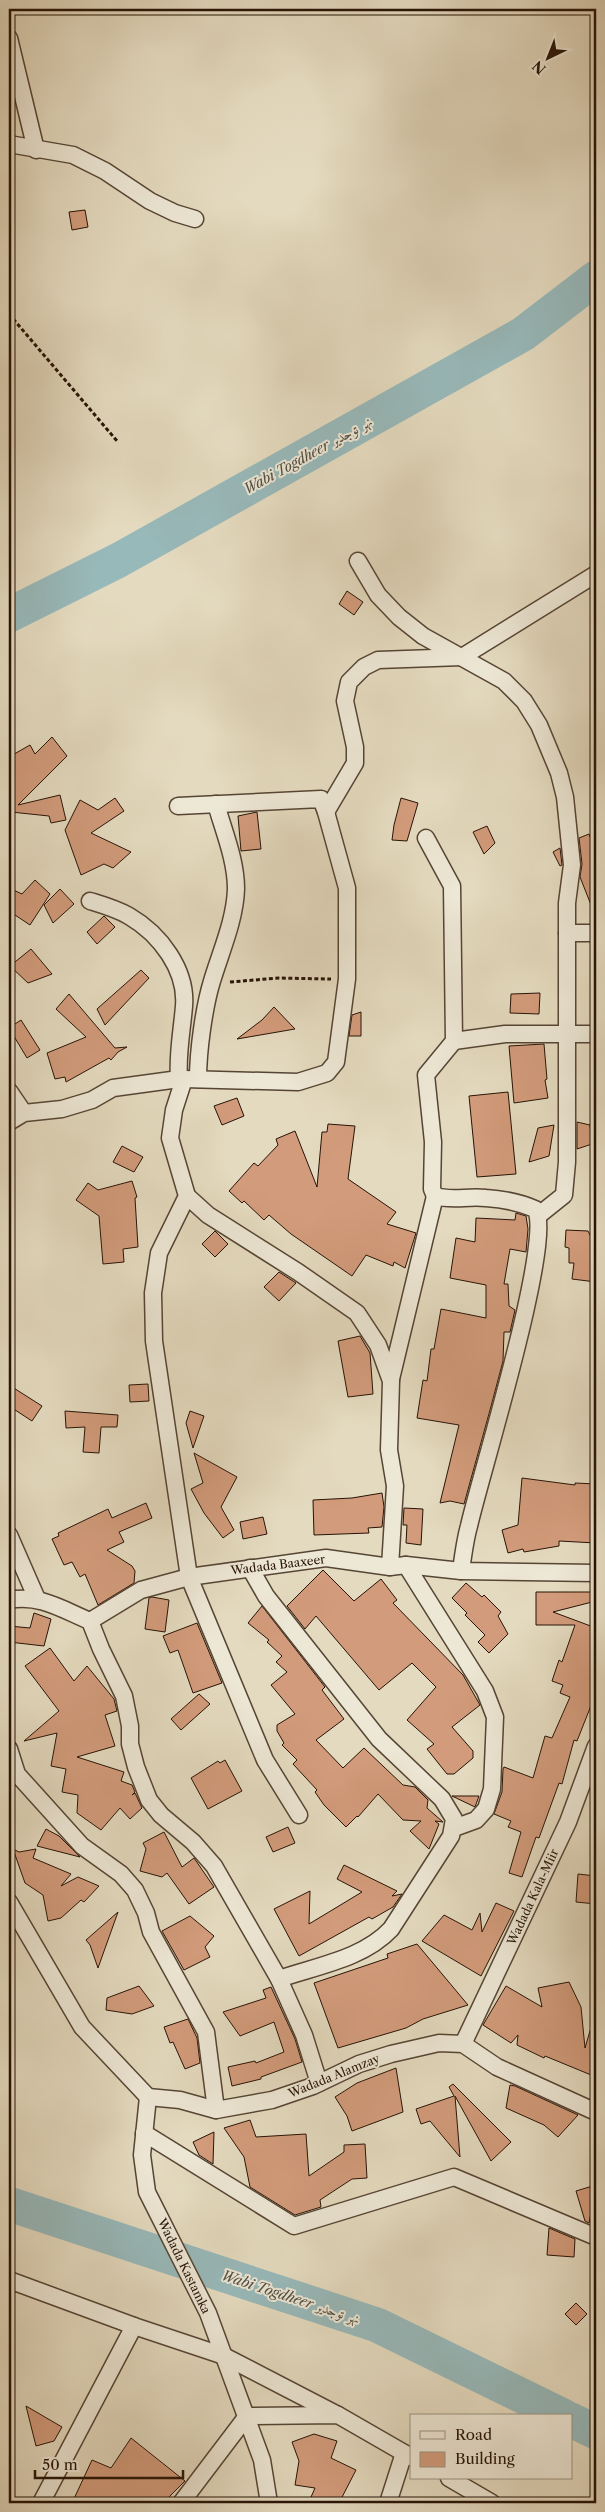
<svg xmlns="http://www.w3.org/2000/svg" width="605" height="2512" font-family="'Libre Caslon Text',Amiri,serif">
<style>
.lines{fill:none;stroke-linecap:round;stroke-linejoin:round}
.river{stroke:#98b9ba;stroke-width:35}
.building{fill:#d29b7b;stroke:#271306}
.minor-casing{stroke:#564534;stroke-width:19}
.path{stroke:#271306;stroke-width:3;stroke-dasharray:4 2.5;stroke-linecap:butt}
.minor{stroke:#ede7d5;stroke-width:16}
.labels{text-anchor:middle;stroke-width:4;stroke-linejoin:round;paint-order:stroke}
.street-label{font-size:12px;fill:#271306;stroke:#ede7d5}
.water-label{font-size:14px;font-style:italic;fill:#4f4d45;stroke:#ede7d5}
</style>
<rect width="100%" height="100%" fill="#e4dabf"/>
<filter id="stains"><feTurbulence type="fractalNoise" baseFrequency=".004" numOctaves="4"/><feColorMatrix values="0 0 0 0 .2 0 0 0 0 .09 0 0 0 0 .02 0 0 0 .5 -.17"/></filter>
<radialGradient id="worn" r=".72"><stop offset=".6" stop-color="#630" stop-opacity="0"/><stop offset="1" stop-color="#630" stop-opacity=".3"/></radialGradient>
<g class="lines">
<!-- river -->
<g class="river">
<polyline points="9,615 119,560 523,334 596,278"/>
<polyline points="9,2204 377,2325 563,2416"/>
<polyline points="571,2420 596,2432"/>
</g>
</g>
<!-- building -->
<g class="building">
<polygon points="85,210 88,227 72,230 69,212"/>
<polygon points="347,591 363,602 354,615 339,604"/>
<polygon points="52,737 67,756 18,805 60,795 66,820 51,823 49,816 11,812 9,814 9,757 30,745 35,754"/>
<polygon points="115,798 124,811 91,833 131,852 113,868 104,864 81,875 65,830 80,800 98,810"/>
<polygon points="401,798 418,803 407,841 392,840 394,825"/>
<polygon points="257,812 261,849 241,851 238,816"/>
<polygon points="487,826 495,843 484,854 473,832"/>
<polygon points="589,834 591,839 596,837 595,915 580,877 582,864 579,838"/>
<polygon points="560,848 562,865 560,866 553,852"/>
<polygon points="35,880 50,894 30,925 9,911 9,888 22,894"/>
<polygon points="60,889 74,904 53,923 44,905"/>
<polygon points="104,916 115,927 97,944 87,932"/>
<polygon points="31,949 52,974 28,983 10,966"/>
<polygon points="141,970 149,978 105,1025 97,1009"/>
<polygon points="540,993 539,1014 510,1013 511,994"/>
<polygon points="69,994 115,1048 127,1047 118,1052 111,1060 109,1058 66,1082 65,1077 55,1079 47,1053 86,1037 56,1009"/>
<polygon points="274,1007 295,1029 237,1039 262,1020"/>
<polygon points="361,1012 361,1036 349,1036 352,1015"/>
<polygon points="21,1020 40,1050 27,1058 9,1028"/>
<polygon points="544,1044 547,1079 545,1080 548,1098 514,1103 509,1046"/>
<polygon points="508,1092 516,1174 477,1177 469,1096"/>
<polygon points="237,1098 244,1116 222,1125 214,1106"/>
<polygon points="577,1122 590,1125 592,1144 577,1149"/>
<polygon points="328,1124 355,1126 348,1179 396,1212 387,1224 416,1233 405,1268 394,1262 393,1266 366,1255 352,1276 291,1234 269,1215 264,1220 244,1201 242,1203 229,1191 254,1163 258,1166 278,1145 276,1139 295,1131 317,1187 322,1132 327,1132"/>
<polygon points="554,1125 549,1156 529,1162 538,1128"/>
<polygon points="122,1146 143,1157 134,1172 113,1162"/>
<polygon points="132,1181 137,1197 135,1198 138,1247 123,1249 124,1262 103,1264 99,1216 76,1200 88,1183 98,1190"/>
<polygon points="516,1213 526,1216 528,1229 526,1252 510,1249 504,1284 508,1284 509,1306 515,1310 510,1332 504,1332 503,1361 490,1410 464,1504 450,1501 440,1503 459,1425 417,1418 423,1380 427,1381 431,1349 434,1349 441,1309 486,1318 486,1285 450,1278 456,1238 475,1242 476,1218 515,1220"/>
<polygon points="566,1230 588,1231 596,1247 596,1282 572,1279 574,1263 569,1263 569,1248 565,1247"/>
<polygon points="215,1231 228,1244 215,1257 202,1244"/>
<polygon points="279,1272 296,1283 279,1301 264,1287"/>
<polygon points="360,1336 370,1353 373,1394 348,1397 338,1341"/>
<polygon points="148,1384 149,1401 130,1402 129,1385"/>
<polygon points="9,1385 42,1406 32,1421 9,1406"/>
<polygon points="65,1411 118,1415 117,1427 101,1427 99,1453 83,1452 85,1427 66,1428"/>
<polygon points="190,1411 204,1416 193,1448 186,1423"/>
<polygon points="194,1453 237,1477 221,1507 234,1530 223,1538 204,1513 191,1489 203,1483"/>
<polygon points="522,1478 575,1485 575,1483 596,1484 596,1543 559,1541 559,1546 524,1552 523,1549 508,1553 502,1530 518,1525"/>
<polygon points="382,1493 384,1507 382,1527 368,1528 369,1533 314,1535 313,1500 352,1498"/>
<polygon points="146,1503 152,1518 119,1532 124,1542 107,1550 132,1566 135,1571 134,1583 98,1605 85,1574 80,1577 72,1562 64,1565 52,1539 59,1536 58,1533 108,1509 112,1518"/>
<polygon points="404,1508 423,1509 421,1545 406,1543 407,1525 403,1525"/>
<polygon points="263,1517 267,1534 243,1539 240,1522"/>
<polygon points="323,1570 354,1601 381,1579 397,1600 393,1603 463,1675 480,1705 452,1727 473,1751 473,1758 454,1774 447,1774 427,1749 434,1744 407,1720 436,1687 412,1663 379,1690 316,1616 305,1629 287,1606"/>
<polygon points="466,1583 482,1597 484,1595 501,1612 498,1616 508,1634 489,1653 478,1642 485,1635 465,1615 467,1613 452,1598"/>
<polygon points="536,1592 596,1592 596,1601 553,1612 596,1628 596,1693 577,1741 574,1740 562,1784 559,1783 539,1838 536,1837 522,1877 509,1873 521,1832 508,1827 511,1821 494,1814 502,1792 503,1769 504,1767 533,1778 545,1736 552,1738 570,1697 560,1693 563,1685 552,1681 559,1660 562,1662 575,1625 536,1625"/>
<polygon points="152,1597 169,1600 165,1632 145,1629 149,1598"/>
<polygon points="262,1606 325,1687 322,1690 344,1719 316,1740 343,1768 364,1748 403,1785 415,1787 428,1800 427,1808 443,1822 435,1821 439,1824 429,1849 410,1831 421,1821 403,1820 378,1794 358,1817 357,1816 346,1827 324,1805 315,1792 317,1790 293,1764 297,1760 282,1745 284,1743 277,1731 277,1725 295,1714 271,1685 287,1672 276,1662 282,1656 267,1642 269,1640 248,1623"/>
<polygon points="34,1613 51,1619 44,1646 9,1642 9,1626 30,1628"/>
<polygon points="197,1623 222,1683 193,1693 178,1650 170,1653 163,1636"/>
<polygon points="50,1648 74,1681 87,1666 114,1699 117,1711 105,1715 115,1746 77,1757 124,1772 121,1781 132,1785 135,1792 132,1795 135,1793 142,1808 130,1819 120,1808 101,1830 77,1813 78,1795 62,1792 66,1769 51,1766 57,1733 24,1741 59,1711 25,1666"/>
<polygon points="199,1694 210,1704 181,1730 171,1719"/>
<polygon points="225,1760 242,1791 208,1809 191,1778 218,1761 220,1763"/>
<polygon points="452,1796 479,1796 475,1807"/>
<polygon points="288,1827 295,1843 273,1852 266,1837"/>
<polygon points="46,1829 59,1836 80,1857 37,1846"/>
<polygon points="164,1832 182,1867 194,1858 214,1887 189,1904 167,1873 162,1877 140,1871 146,1849 143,1843"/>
<polygon points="13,1849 19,1852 36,1849 33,1858 71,1874 61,1886 78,1877 99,1886 84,1902 81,1900 61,1918 48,1921 43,1895 25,1883"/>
<polygon points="344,1865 397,1891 392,1896 402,1894 393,1907 372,1919 369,1917 299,1956 274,1909 310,1891 309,1924 362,1892 337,1879"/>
<polygon points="578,1874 596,1876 596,1904 576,1902"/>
<polygon points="496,1903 514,1911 481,1976 422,1941 444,1915 472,1930 480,1913 482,1932"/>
<polygon points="118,1912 98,1968 90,1945 86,1940"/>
<polygon points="190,1916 214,1936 205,1947 210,1957 184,1970 162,1931"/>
<polygon points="417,1944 468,2005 423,2019 406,2028 338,2048 314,1983 388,1958 387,1954"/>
<polygon points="569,1982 581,2007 585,2048 592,2024 596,2025 596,2077 545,2056 544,2058 517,2045 518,2035 511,2043 483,2025 506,1986 542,2007 538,1988"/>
<polygon points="139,1986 154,2006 132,2014 106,2010 107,1998"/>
<polygon points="271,1987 295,2039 302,2062 261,2077 261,2079 232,2086 228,2067 255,2061 256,2063 284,2052 274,2022 240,2036 223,2012 266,1998 263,1990"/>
<polygon points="188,2019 197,2038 200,2063 185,2069 173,2042 170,2043 164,2027"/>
<polygon points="396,2068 403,2112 352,2131 347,2116 335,2097 357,2083"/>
<polygon points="453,2084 511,2142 491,2161 455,2096 460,2157 430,2121 421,2124 416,2109 454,2096 449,2087"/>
<polygon points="510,2085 515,2086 578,2115 558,2137 544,2125 506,2108"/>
<polygon points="250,2120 256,2137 306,2134 309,2176 344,2152 344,2145 365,2144 367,2178 352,2179 320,2200 321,2207 295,2215 250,2187 244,2157 224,2128"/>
<polygon points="214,2132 213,2164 199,2155 193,2142"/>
<polygon points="596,2185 596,2188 589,2223 585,2221 576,2191"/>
<polygon points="549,2228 575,2239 574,2257 547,2255"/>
<polygon points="576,2303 587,2314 576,2325 565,2314"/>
<polygon points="26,2406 62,2427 54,2441 36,2446"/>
<polygon points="314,2434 337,2441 331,2458 356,2470 339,2503 325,2503 311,2497 315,2488 295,2485 299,2461 292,2442"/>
<polygon points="131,2438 185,2481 163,2503 72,2503 92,2460 111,2468"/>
</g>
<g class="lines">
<!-- minor casing -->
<g class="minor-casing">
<g id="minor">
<polyline points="9,38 36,150"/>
<polyline points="9,144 73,155 105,171 150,201 175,213 195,219"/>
<polyline points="358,561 378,595 399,617 423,636 504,681 524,701 539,725 559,773 565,797 572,865 567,903 567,1162 564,1195 539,1215"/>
<polyline points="178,806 321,799 326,812 347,888 347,979 336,1062 327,1073 298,1082 184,1079"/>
<polyline points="326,812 355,763 355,747 345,701 349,682 364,667 378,660 462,657 596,574"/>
<path d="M 426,838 L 452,886 L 454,1041 L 426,1075 L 433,1142 L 432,1189 L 435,1196 C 451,1201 468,1196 486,1198 C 502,1199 521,1203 535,1209 C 555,1237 479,1480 469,1526 C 465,1540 463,1556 461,1571"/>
<path d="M 90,901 C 103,905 117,909 129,916 C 160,934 187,970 184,1006 C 182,1031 177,1054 179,1079 L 184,1079 L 174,1110 L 170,1138 L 187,1196 L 159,1253 L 153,1293 L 154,1341 L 189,1577 L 265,1760 L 299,1815"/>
<polyline points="567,933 596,933"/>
<polyline points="454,1041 505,1034 596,1034"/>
<path d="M 198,1079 C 198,1051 204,1007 212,981 C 221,951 235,920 236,889 C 236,860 224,832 216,804"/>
<polyline points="9,1091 24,1113"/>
<polyline points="9,1122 24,1113 62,1109 92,1100 113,1088 179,1079"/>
<polyline points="187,1196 208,1215 298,1272 357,1313 378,1345 391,1381 389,1450 395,1486 390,1567"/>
<polyline points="391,1379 435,1196"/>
<polyline points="9,1535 37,1599"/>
<polyline points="406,1565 485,1691 495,1717 492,1789 486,1809 476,1820 454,1828"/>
<path d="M 250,1568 L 266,1596 L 379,1739 L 442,1799 L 454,1819 L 451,1836 L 391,1929 C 363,1959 316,1966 279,1979"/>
<path d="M 9,1600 C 40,1594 63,1610 90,1621 L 101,1649 L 124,1696 L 130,1726 L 130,1744 L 136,1767 L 149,1800 L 161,1815 L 193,1842 L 214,1866 L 279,1979 L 304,2035 L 319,2083"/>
<polyline points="90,1621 141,1590 189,1577 326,1558 390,1567 406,1565 461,1571 596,1573"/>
<polyline points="9,1749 17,1774 82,1846 121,1874 135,1890 146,1913 151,1932 206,2032 216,2110"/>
<polyline points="9,1902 82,2027 148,2097"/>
<polyline points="463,2044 568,1822 596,1746"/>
<polyline points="148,2097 180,2100 216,2110 272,2100 313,2086 359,2064 391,2054 439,2043 463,2044 497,2067 596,2112"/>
<polyline points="148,2097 142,2155 147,2192 208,2313 262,2460 269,2503"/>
<polyline points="144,2133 294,2226 454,2177 596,2237"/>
<polyline points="9,2280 134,2326 224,2356 338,2415"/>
<polyline points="449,2478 492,2503"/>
<polyline points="41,2503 134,2326"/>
<polyline points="181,2503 247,2416 338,2415 411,2457"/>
<polyline points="388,2503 404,2453"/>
</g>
</g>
<!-- path -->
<g class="path">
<polyline points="9,314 117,441"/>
<polyline points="230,982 279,978 331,979"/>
</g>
<!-- minor -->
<use href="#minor" class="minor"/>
</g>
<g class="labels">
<!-- street labels -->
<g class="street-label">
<text transform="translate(278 1565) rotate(-7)" y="4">Wadada Baaxeer</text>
<text transform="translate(533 1897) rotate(-65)" y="4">Wadada Kala-Miir</text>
<text transform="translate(334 2076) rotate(-22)" y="4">Wadada Alamzay</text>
<text transform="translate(184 2266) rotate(64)" y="4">Wadada Kastamka</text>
</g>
<!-- water labels -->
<g class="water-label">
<text transform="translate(308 455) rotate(-29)" y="5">Wabi Togdheer نهر توجدير</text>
<text transform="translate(291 2297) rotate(18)" y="5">Wabi Togdheer نهر توجدير</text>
</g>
</g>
<!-- margin -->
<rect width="605" height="2512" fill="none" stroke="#e4dabf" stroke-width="30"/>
<rect x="10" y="10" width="585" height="2492" fill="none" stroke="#271306" stroke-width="2.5"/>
<rect x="15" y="15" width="575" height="2482" fill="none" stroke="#271306"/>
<!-- legend -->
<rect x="410" y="2414" width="162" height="65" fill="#ede7d5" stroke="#9e9282"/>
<rect x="420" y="2431" width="25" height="8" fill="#ede7d5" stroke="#9e9282"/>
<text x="455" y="2440" font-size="15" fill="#271306">Road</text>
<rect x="420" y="2452" width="25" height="15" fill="#d29b7b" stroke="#9e9282"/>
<text x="455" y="2464" font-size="15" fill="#271306">Building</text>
<!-- north arrow -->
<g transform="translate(548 58) rotate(223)" stroke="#ede7d5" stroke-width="4" paint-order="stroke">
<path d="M0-4L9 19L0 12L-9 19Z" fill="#271306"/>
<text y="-8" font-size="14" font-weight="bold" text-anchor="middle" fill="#271306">N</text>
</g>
<!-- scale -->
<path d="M35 2470v8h148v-8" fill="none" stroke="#271306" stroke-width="2.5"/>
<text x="42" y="2470" font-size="15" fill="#271306" stroke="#ede7d5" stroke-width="4" paint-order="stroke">50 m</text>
<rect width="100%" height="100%" filter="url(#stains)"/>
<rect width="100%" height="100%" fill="url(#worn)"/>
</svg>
